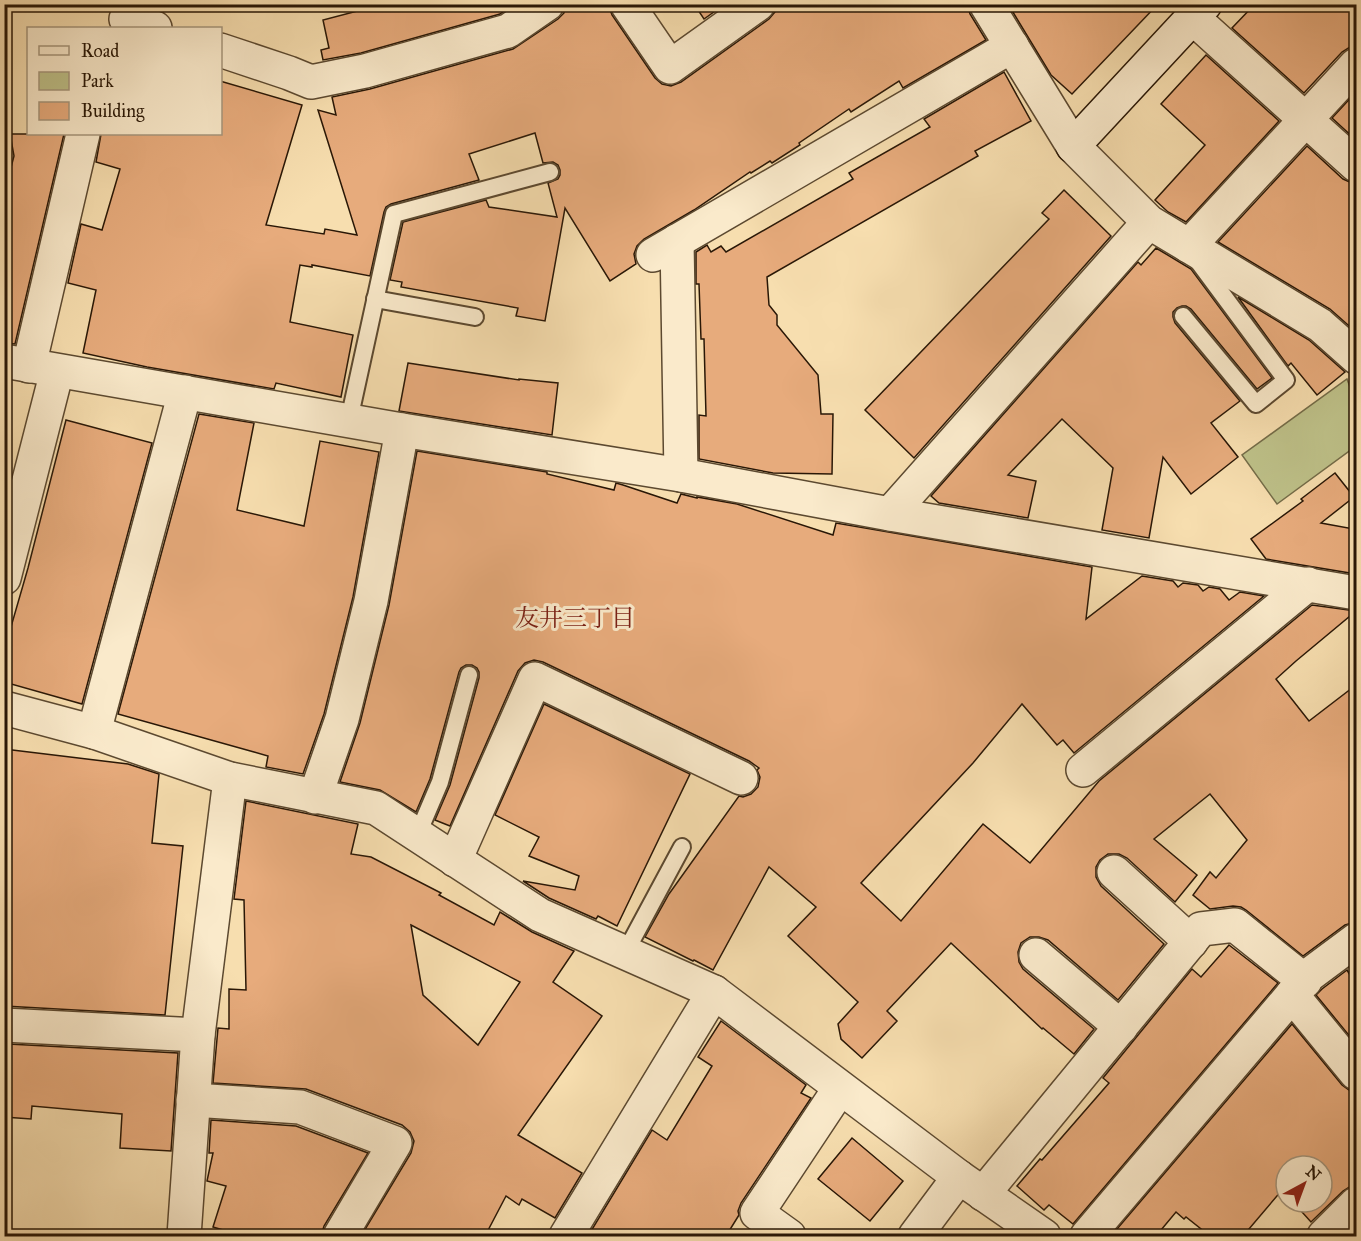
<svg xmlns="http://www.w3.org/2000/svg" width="1361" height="1241" font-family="'IM FELL Great Primer','Noto Serif JP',serif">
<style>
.green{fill:#bec189;stroke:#746c48;stroke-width:1.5}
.building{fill:#e7ab7c;stroke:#291706;stroke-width:1.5;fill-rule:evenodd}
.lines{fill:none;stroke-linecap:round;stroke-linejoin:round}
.lane-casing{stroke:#5c4930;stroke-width:20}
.street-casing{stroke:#5c4930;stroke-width:36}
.secondary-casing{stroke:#291706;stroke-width:36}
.lane{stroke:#faeacb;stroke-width:16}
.street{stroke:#faeacb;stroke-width:33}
.secondary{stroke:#faeacb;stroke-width:33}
.labels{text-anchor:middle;stroke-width:6;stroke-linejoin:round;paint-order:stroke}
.neighbourhood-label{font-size:24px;fill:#7a1f14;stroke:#faeacb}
</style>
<rect width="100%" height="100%" fill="#f7deaf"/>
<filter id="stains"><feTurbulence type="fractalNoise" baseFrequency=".00333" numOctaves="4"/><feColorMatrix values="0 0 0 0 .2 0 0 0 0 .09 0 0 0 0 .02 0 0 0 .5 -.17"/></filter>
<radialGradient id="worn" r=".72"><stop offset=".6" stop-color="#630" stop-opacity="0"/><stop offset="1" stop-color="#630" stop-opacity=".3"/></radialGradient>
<!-- green -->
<polygon class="green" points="1347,379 1356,403 1356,446 1277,504 1242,455"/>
<!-- building -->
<g class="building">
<polygon points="384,4 513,4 500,14 361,53 323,60 321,50 329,48 323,20"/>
<polygon points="565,4 608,4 612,15 655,78 662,84 671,86 681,82 769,19 775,12 776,4 967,4 970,14 986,40 903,88 899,81 851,112 849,109 799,143 800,145 772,163 770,161 751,173 750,172 694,210 644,239 637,246 634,254 636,264 610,281 565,208 545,321 516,316 518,308 401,287 402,282 390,280 403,222 486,200 489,207 557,217 548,183 558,179 560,175 560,170 558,165 553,162 543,163 535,133 469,154 479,180 391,204 386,207 384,212 370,276 312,265 312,267 300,265 290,322 353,335 341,397 276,383 274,389 147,367 83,353 96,290 68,283 81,224 102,230 120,169 96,162 101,134 220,134 220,81 302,105 266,225 324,234 325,229 357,235 318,110 336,115 332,97 370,89 513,49 558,19 564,13"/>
<polygon points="694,4 725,4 704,19"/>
<polygon points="1008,4 1158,4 1072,94 1051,75"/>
<polygon points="1255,4 1356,4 1356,47 1350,47 1342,52 1304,93 1232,28"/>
<polygon points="1206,55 1279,121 1186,222 1168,212 1155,200 1205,145 1161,104"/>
<polygon points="1004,72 1031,121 975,151 978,156 767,277 769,305 777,315 777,325 818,375 821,414 833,414 832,474 773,473 699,459 699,415 706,416 704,339 701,339 699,284 696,284 696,252 707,245 711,252 721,246 726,252 853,179 849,173 930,127 924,119"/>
<polygon points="1356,92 1356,140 1332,118"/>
<polygon points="10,134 64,134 15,344 4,343 4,194 14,156"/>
<polygon points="1307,146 1343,179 1352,183 1356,183 1356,332 1330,309 1218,242"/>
<polygon points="1064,190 1111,236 914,458 865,410 1049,219 1042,213"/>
<polygon points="1156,248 1191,269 1272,378 1257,389 1191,309 1186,306 1182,306 1177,308 1173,312 1173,317 1175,323 1240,401 1211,423 1238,457 1191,494 1163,457 1149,538 1102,530 1113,468 1062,419 1008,475 1036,481 1028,518 939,503 931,496 1138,262 1141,265"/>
<polygon points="1238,297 1309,340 1345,372 1317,395 1291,363 1288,366"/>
<polygon points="408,363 519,380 519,379 558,383 552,435 399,411"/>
<polygon points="199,414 254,423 237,510 304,526 320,441 379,452 353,597 324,714 303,774 266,767 268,756 254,752 118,714"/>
<polygon points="66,420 152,443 82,704 4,682 4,651 28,568"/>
<polygon points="417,451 547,472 547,474 614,490 616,483 623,485 677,503 681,494 697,498 697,497 737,504 833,535 836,523 1092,567 1086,619 1142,576 1173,581 1178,587 1183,583 1198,585 1203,591 1209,587 1220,589 1229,600 1240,592 1264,596 1074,753 1063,740 1057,745 1022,704 973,763 861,883 901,921 983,824 1030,863 1099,781 1312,605 1356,611 1296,661 1276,679 1309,721 1356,685 1356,922 1345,925 1303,956 1246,910 1241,907 1233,906 1210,909 1193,895 1210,872 1216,878 1247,840 1210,794 1154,839 1197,875 1175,902 1127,858 1119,854 1108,854 1100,860 1096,867 1096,877 1101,886 1164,944 1118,1000 1048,940 1039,937 1030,937 1021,943 1018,952 1019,962 1023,969 1094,1029 1074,1054 1043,1028 1042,1029 951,943 887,1011 897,1021 862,1058 841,1039 838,1024 858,1002 788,936 816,907 769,867 713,970 694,960 693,961 645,937 669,894 739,796 743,797 751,794 758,787 760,777 757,770 759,768 749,761 543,662 534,660 525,663 518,671 450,826 435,820 450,785 479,678 479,672 477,668 472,665 466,665 461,668 459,672 430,779 416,812 380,790 340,782 360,723 389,605"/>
<polygon points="1335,473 1354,497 1321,523 1354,529 1350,551 1356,552 1356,574 1266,559 1251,539 1303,501 1301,499"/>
<polygon points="544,704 690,774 617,926 598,916 596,919 549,898 523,881 575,890 579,876 529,856 539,837 495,815"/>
<polygon points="4,749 128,764 159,774 152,843 183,846 165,1015 4,1006"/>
<path d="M 246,801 L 358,824 L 351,854 L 371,857 L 441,893 L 439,895 L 494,925 L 500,912 L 532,932 L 574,951 L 553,982 L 602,1016 L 518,1135 L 582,1173 L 555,1218 L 522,1199 L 519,1205 L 506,1196 L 485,1236 L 361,1236 L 411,1153 L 414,1141 L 410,1132 L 402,1125 L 306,1089 L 213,1083 L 218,1028 L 229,1029 L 229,989 L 246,990 L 244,900 L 234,899 ZM 411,925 L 520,982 L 478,1045 L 423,995 Z"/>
<polygon points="1229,945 1278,983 1073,1224 1049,1205 1044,1210 1017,1186 1040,1159 1042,1160 1109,1083 1103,1078 1192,969 1201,977"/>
<polygon points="1347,970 1356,985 1356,1044 1316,995 1322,989"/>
<polygon points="721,1021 806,1085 801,1093 811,1098 741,1203 738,1211 739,1215 726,1236 588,1236 652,1130 667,1140 712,1066 698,1057"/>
<polygon points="1292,1024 1342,1085 1349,1090 1356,1091 1356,1186 1351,1186 1343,1191 1311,1222 1293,1202 1322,1202 1322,1166 1286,1166 1286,1194 1282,1190 1243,1236 1210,1236 1186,1217 1184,1219 1176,1212 1156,1236 1111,1236"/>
<polygon points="8,1044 178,1053 171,1151 120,1148 122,1114 32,1106 31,1119 4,1117"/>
<polygon points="211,1120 296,1126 368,1153 324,1226 321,1236 243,1236 213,1227 226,1186 207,1181 213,1153 209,1153"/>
<polygon points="852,1138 903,1181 870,1221 818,1179"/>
</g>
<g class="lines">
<!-- lane casing -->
<g class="lane-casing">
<g id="lane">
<polyline points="375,299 475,317"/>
<polyline points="1183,316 1256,404 1286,380 1197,260"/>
<polyline points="349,420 394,214 550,172"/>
<polyline points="417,836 440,782 469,675"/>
<polyline points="625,953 682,847"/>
</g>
</g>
<!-- street casing -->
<g class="street-casing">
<g id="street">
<polyline points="627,4 670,67 758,4"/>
<polyline points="986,4 1073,146 1149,222 1320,325 1356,357"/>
<polyline points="1193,18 1356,165"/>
<polyline points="126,19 155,28"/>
<polyline points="220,50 289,73 311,82 365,71 508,31 547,4"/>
<polyline points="677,241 681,475"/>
<polyline points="1189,246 1356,65"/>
<polyline points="653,255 1012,46"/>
<polyline points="4,361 402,430 681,475 890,514 1356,593"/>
<polyline points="29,366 83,134"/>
<polyline points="890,514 1149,222"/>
<polyline points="4,578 57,371"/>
<polyline points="4,708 94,732 230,779 376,808 540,915 714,992 959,1177 1044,1236"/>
<polyline points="94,732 185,392"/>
<polyline points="1083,770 1308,584"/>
<polyline points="315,797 342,719 371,601 402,430"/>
<polyline points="455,860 535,679 741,778"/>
<polyline points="1114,872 1191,942"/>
<polyline points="1036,955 1121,1027"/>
<polyline points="1292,995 1356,1073"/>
<polyline points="4,1025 198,1035"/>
<polyline points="193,1100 300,1107 395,1143 340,1236"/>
<polyline points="983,1194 1201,929 1235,925 1305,981"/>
<polyline points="184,1236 198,1035 230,779"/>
<polyline points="566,1236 714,992"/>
<polyline points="789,1236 757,1213 840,1088"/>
<polyline points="915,1236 959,1177"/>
<polyline points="1087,1236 1309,975 1356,940"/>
<polyline points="1324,1236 1356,1204"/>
</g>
</g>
<!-- secondary casing -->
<g class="secondary-casing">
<polyline id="secondary" points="1073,146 1205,4"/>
</g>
<!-- lane -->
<use href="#lane" class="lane"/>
<!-- street -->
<use href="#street" class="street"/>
<!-- secondary -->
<use href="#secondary" class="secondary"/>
</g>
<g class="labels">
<!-- neighbourhood labels -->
<g class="neighbourhood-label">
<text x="575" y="626">友井三丁目</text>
</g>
</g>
<!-- margin -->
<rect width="1361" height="1241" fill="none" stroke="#f7deaf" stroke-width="24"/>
<rect x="6" y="6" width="1349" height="1229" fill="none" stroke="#291706" stroke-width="3"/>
<rect x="12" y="12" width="1337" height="1217" fill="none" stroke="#291706" stroke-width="1.5"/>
<!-- legend -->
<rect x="27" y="27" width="195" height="108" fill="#faeacb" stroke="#a6967c" stroke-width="1.5"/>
<rect x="39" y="46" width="30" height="9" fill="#faeacb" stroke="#a6967c" stroke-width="1.5"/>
<text x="81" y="57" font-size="18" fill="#291706">Road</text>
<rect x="39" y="72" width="30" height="18" fill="#bec189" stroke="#a6967c" stroke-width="1.5"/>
<text x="81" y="87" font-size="18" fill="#291706">Park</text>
<rect x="39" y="102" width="30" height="18" fill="#e7ab7c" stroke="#a6967c" stroke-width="1.5"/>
<text x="81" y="117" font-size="18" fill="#291706">Building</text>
<!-- north arrow -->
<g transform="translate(1304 1184) rotate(41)"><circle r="28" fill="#faeacb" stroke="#a6967c" stroke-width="1.5"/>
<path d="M0-4.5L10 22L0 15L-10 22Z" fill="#8f2418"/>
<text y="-9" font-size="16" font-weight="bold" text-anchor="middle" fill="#291706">N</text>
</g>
<rect width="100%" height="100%" filter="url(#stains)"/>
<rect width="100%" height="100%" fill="url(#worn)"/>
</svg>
